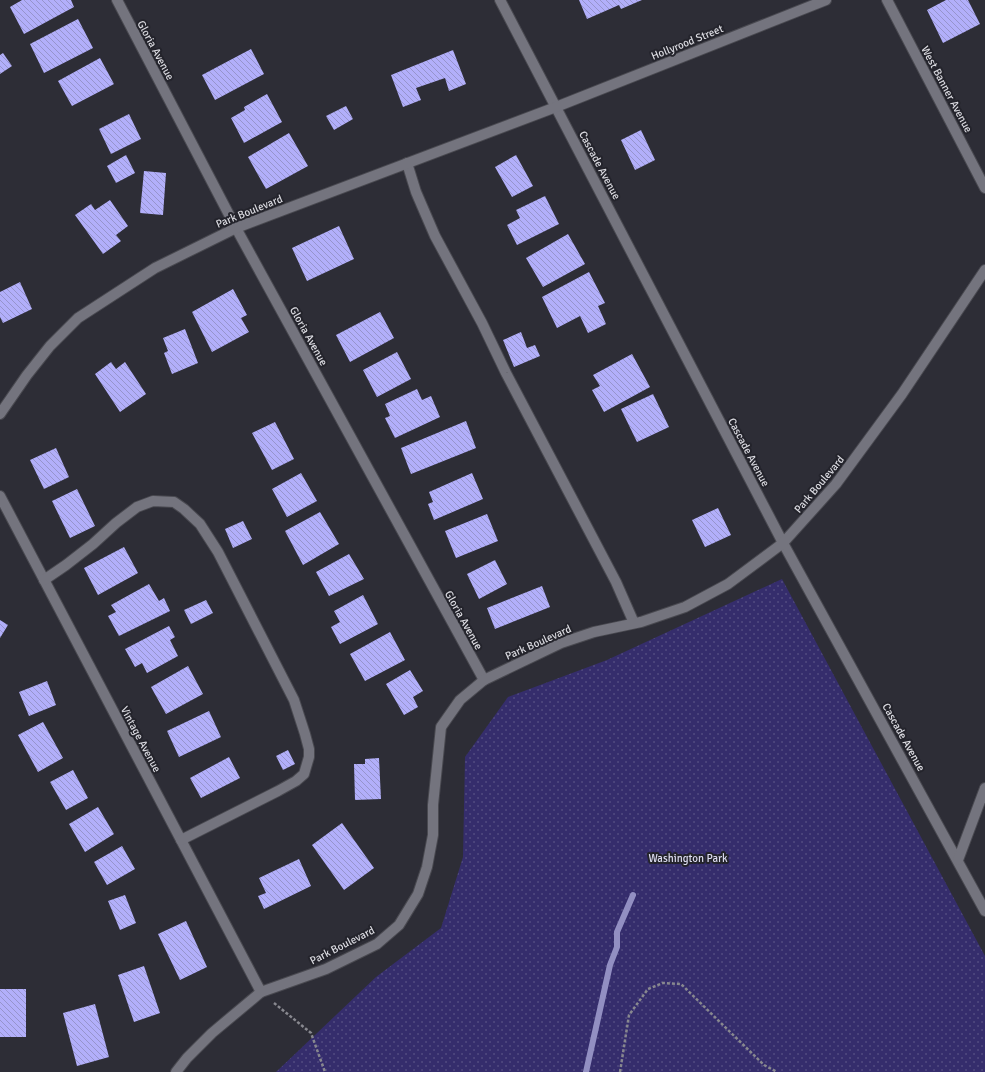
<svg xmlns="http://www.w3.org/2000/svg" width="985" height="1072" font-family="Signika,sans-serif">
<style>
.grass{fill:url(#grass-dots)}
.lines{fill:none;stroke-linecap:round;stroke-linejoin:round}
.stream{stroke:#928fc2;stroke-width:6}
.building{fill:url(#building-back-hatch)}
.minor-casing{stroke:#494950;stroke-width:12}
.path{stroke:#88888f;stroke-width:2.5;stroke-dasharray:3 2;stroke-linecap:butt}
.minor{stroke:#74747e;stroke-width:10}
.labels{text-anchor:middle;stroke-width:4;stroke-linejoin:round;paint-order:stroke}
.street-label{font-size:11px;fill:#dbdbe1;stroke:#24242c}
.park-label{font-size:11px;fill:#ddddf1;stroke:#24242c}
</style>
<defs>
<pattern id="grass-dots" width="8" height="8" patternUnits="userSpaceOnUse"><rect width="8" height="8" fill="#352d6c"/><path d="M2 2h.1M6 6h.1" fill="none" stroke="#524b81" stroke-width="1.8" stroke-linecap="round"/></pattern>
<pattern id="building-back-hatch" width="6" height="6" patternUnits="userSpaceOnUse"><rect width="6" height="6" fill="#b2affa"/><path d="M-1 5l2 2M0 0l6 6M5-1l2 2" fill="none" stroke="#9694cc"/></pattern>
</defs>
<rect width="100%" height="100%" fill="#2d2d36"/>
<!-- grass -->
<polygon class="grass" points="782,579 985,956 985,1072 276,1072 376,977 441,928 463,857 465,757 508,697 607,660"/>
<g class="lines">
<!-- stream -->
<polyline class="stream" points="586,1072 610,965 617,947 617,932 633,895"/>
</g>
<!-- building -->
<g class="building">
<polygon points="22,0 71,0 74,7 24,34 10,7"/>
<polygon points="579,0 642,0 621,9 619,5 587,19"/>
<polygon points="946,0 968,0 980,24 943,43 927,10"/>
<polygon points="78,19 93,48 44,73 30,44"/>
<polygon points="251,49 264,74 215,100 202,75"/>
<polygon points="453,50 466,84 449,91 445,78 416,88 421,100 403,107 391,75"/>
<polygon points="3,53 12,66 0,74 0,55"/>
<polygon points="100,58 114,84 72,106 58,81"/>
<polygon points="267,94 282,122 244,143 231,118 245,110 244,107"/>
<polygon points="346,106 353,119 334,130 326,116"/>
<polygon points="129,114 141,139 111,154 99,129"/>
<polygon points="641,130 655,160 635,170 621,140"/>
<polygon points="289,133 308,166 266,189 248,157"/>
<polygon points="126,155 135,173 116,183 107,166"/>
<polygon points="516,155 533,186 512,197 495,167"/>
<polygon points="144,171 166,173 163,215 140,213"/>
<polygon points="545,196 559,224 517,245 507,225 520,218 516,210"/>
<polygon points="110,200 128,226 116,235 121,241 103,254 75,215 91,204 95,210"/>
<polygon points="339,226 354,259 307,281 292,248"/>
<polygon points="568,234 585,264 543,287 526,258"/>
<polygon points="589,272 605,303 598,306 606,324 588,333 580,316 557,328 542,297"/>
<polygon points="20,282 32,309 3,323 0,317 0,292"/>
<polygon points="233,289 247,315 241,318 249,332 212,352 192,312"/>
<polygon points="380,312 394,338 350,362 336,335"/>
<polygon points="185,329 198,363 172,374 164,353 168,351 163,338"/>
<polygon points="521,332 527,348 535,345 540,356 514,367 503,340"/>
<polygon points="397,352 411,379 377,397 363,370"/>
<polygon points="632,354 650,387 604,412 592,390 600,386 593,375"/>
<polygon points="111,362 116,369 125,362 146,394 120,412 95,374"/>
<polygon points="417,389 422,400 431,396 440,417 395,438 385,418 390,416 385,404"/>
<polygon points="653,394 669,427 637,442 621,409"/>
<polygon points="466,421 476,448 411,474 401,448"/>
<polygon points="275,422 294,459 272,470 252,433"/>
<polygon points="56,448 69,477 44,489 30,460"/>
<polygon points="301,473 317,501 287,517 272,489"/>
<polygon points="472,473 483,499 434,520 428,504 433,502 429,492"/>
<polygon points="77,489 95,526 70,538 52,501"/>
<polygon points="718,508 731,535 705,547 692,520"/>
<polygon points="320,512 339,544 303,565 285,531"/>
<polygon points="487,514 498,541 456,558 445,531"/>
<polygon points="243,521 252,539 233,548 225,529"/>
<polygon points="124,547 138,573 98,595 84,568"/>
<polygon points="349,554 364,579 329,596 316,572"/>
<polygon points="495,560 507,584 479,599 467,574"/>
<polygon points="149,584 159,601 164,598 170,611 119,636 108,616 116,612 111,605"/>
<polygon points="542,586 550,607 495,629 487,608"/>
<polygon points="363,595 378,624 340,644 331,627 340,622 334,611"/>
<polygon points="206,600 213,613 191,624 184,610"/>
<polygon points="0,620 8,625 0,638"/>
<polygon points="169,626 175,637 170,640 178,656 147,673 142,663 135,667 125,649"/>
<polygon points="390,632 405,660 365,681 350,654"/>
<polygon points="188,666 203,694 166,714 151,687"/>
<polygon points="410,670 423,691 413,697 418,707 404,715 386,684"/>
<polygon points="47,681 56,705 29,716 19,692"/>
<polygon points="209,711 221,737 179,757 167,731"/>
<polygon points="43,722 63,758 38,772 18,735"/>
<polygon points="288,750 295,764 283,770 276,756"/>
<polygon points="229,757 240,778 201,798 190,778"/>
<polygon points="379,758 381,799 355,800 354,764 365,764 365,759"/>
<polygon points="73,770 88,798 66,810 50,782"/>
<polygon points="98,807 114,834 85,852 69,824"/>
<polygon points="342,823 374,868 344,890 312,845"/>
<polygon points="122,846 135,869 107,885 94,862"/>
<polygon points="299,859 311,886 264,909 258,896 266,893 259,878"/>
<polygon points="125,895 136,923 120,930 108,901"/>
<polygon points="186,921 207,967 180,980 158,934"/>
<polygon points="144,966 160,1013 134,1022 118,975"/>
<rect x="0" y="989" width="26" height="48"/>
<polygon points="95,1004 109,1057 77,1066 63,1013"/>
</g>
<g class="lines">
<!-- minor casing -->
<g class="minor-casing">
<g id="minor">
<polyline points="117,0 236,228 484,680"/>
<polyline points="500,0 783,543 985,911"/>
<polyline points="887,0 985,188"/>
<polyline points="407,163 416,192 435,236 482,323 506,373 616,582 634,623"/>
<polyline points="0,414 27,375 50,346 78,318 155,268 236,228 556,107 826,0"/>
<polyline points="0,496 261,992"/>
<polyline points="44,580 66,565 93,544 116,523 137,507 153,501 174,502 184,509 200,524 218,552 294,700 305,734 309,749 309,757 304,774 296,781 278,791 181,840"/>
<polyline points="958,860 985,788"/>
<polyline points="176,1072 187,1058 212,1033 261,992 326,969 377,944 399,925 418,894 427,867 433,835 433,805 441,727 460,700 484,680 561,643 594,632 641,622 685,607 728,584 783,543 836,484 902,394 985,270"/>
</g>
</g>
<!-- path -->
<g class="path">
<polyline points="274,1003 311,1033 325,1072"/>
<polyline points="620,1072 629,1015 648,989 663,983 681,984 764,1065 777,1072"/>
</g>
<!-- minor -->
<use href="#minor" class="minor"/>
</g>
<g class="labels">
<!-- street labels -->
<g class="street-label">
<text transform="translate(687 42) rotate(-22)" y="4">Hollyrood Street</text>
<text transform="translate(156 50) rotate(62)" y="4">Gloria Avenue</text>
<text transform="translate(947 89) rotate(62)" y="4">West Banner Avenue</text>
<text transform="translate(600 165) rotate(62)" y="4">Cascade Avenue</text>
<text transform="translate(249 211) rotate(-22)" y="4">Park Boulevard</text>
<text transform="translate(309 336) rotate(61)" y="4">Gloria Avenue</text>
<text transform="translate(749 452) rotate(62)" y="4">Cascade Avenue</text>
<text transform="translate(819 484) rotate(-50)" y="4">Park Boulevard</text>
<text transform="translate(464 620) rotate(61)" y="4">Gloria Avenue</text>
<text transform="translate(538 642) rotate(-24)" y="4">Park Boulevard</text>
<text transform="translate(904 737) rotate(61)" y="4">Cascade Avenue</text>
<text transform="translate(141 739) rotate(62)" y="4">Vintage Avenue</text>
<text transform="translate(342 945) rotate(-27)" y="4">Park Boulevard</text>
</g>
<!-- park labels -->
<g class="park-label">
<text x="688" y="862">Washington Park</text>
</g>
</g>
</svg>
